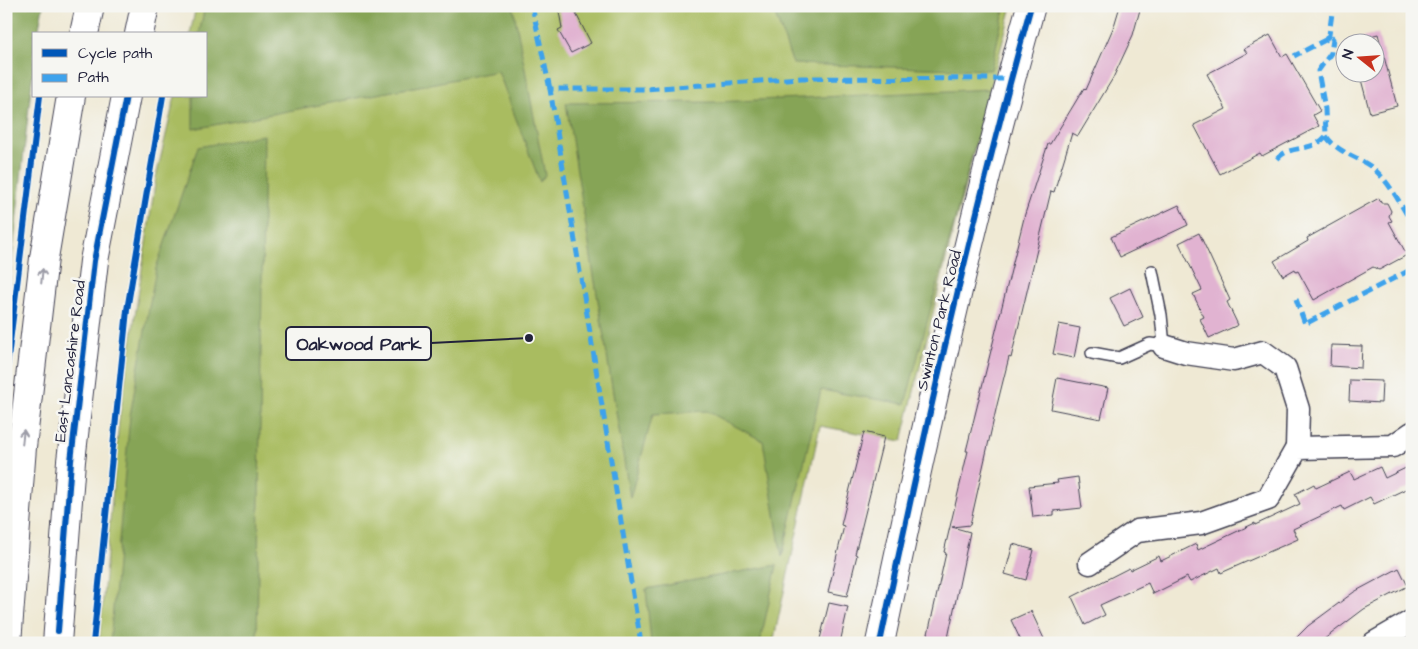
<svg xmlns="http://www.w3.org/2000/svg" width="1418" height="649" font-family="'Architects Daughter',sans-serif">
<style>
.green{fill:#a9bc60;stroke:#666f4e}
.forest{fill:#86a456;stroke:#546348}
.building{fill:#e1b3d1}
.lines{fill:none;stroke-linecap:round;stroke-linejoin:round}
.lane-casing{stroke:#414052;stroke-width:14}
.street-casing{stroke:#414052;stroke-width:25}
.secondary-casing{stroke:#414052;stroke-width:30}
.highway-casing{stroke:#414052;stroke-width:30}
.lane{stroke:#fff;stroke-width:11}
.street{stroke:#fff;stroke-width:22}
.secondary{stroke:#fff;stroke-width:28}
.highway{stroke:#fff;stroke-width:28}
.quiet{stroke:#3ea2ec;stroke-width:5;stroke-dasharray:10 5;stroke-linecap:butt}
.cycleway-casing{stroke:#f6f6f2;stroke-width:9}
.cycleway{stroke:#0057b8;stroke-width:6}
.oneway{stroke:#9c9ca7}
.labels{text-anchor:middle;stroke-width:5;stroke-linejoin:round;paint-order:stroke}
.street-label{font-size:16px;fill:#22223b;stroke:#f6f6f2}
.leader{fill:none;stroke:#22223b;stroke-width:2}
.callout-dot{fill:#22223b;stroke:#f6f6f2;stroke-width:2}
.callout{fill:#f6f6f2;stroke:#22223b;stroke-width:2}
.callout-label{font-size:18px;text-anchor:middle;font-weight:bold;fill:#22223b}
</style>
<rect width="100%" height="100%" fill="#f6f6f2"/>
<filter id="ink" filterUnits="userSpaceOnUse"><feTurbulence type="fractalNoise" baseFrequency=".02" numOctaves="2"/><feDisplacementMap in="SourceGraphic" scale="10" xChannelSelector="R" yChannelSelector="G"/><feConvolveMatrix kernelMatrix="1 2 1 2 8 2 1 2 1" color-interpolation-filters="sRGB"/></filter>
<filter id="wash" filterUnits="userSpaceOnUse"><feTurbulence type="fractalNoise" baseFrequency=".0096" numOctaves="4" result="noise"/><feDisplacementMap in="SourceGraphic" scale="20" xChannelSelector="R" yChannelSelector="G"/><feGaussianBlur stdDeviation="1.12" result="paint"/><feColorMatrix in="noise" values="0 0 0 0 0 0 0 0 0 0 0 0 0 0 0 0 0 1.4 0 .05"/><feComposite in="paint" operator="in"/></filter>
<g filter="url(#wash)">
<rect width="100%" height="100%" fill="#efe9d4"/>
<!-- green -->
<polygon class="green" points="196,6 1012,6 947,255 902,441 820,426 773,643 99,643 119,421 156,177 175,96 206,96 206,34 190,34"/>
<!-- forest -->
<g class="forest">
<polygon points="6,6 43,6 38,34 34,34 34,62 6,314"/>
<polygon points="205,6 513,6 545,175 540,182 498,71 193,129 193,96 206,96 206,34 199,34"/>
<polygon points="772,6 1005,6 991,70 793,64"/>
<polygon points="990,89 905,404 821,390 782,557 763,441 707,411 653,414 630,498 566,103 717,102"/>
<polygon points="264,135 257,643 110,643 130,416 156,268 198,147"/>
<polygon points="777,565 760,643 651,643 646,589"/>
</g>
<g id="blocks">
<!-- building -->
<g class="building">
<polygon points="558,6 572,6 591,43 571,53 558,30 562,28"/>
<polygon points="1120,6 1141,6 1133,35 1113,78 1078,136 1072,133 1054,192 1051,191 1011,358 1009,357 997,405 970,525 952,527 970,532 947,643 926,643 946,553 944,552 968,451 966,451 1025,214 1048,144 1050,144 1084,88 1086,90 1114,26"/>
<polygon points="1378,34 1397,106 1370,113 1359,72 1376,72 1376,42 1351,41"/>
<polygon points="1270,35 1282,57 1287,54 1320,111 1313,115 1319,126 1262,156 1260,153 1220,174 1194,125 1226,109 1207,74 1247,53 1244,49"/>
<polygon points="1379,198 1381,203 1387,203 1391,211 1389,216 1392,221 1389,222 1407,255 1379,270 1373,267 1314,300 1298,271 1296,272 1295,269 1283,276 1274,261 1308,241 1307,238"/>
<polygon points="1179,205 1188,225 1120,257 1111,237"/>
<polygon points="1199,233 1230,300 1227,302 1238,325 1209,338 1200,319 1204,317 1193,294 1202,290 1179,243"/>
<polygon points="1130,288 1143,317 1124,326 1110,298"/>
<polygon points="1059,324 1080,328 1074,358 1053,354"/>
<polygon points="1331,345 1362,346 1361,368 1330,366"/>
<polygon points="1057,378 1108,388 1101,419 1051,409"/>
<polygon points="1350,380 1382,381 1381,403 1349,401"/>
<polygon points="864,432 884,437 855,554 857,555 847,596 828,592 844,526 841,525"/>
<polygon points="1412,465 1412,486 1374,504 1370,497 1344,510 1342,506 1293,529 1298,539 1221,573 1219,568 1190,582 1187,577 1153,594 1148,583 1100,605 1105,615 1085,625 1072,597 1129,568 1130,570 1159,556 1161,561 1196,544 1198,550 1255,523 1255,525 1300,504 1295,494 1314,484 1316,488 1350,472 1354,479 1380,467 1385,478"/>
<polygon points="1078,477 1082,508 1054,511 1054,515 1033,517 1029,486 1058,483 1057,480"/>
<polygon points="1013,544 1034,550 1026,580 1005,574"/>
<polygon points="1399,568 1408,586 1364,609 1319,643 1291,643 1308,626 1354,592"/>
<polygon points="829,603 848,607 840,643 819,643"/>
<polygon points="1031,611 1046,643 1022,643 1011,620"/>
</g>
</g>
</g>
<g filter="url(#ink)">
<use href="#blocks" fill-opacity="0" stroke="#414052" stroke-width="1"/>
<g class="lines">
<!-- lane casing -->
<g class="lane-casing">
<polyline id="lane" points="1092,353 1119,358 1150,344 1164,346 1161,315 1152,271"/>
</g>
<!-- street casing -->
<g class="street-casing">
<g id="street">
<polyline points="1164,346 1186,353 1234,360 1263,352 1285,368 1298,409 1297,448"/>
<polyline points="1090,563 1137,531 1201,523 1268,499 1297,448 1393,446 1412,433"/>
<polyline points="1374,643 1412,621"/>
</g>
</g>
<!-- secondary casing -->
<g class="secondary-casing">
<path id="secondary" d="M 880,643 C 925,430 972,216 1031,6"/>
</g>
<!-- highway casing -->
<g class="highway-casing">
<g id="highway">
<polyline points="84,34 90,6"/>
<polyline points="139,34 145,6"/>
<polyline points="7,643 22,447 44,258 71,96"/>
<polyline points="57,643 71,461 94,261 126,96"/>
</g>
</g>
<!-- lane -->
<use href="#lane" class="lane"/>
<!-- street -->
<use href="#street" class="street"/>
<!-- secondary -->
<use href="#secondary" class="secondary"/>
<!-- highway -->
<use href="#highway" class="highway"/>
<!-- quiet -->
<g class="quiet">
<polyline points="532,6 550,89"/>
<polyline points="1326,39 1329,35 1333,6"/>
<path d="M 1326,136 C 1338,153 1354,155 1370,166 C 1389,180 1400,204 1412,223"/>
<path d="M 1277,159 C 1291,143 1311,154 1326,136 L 1325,109 L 1318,71 L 1331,53 L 1333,39 L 1331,37 L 1294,56"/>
<polyline points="1296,299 1305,324 1412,269"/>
<polyline points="641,643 550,89 645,89 802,78 1011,79"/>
</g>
<!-- cycleway casing -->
<g class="cycleway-casing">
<g id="cycleway">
<polyline points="6,375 40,96"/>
<polyline points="58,631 71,461 94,261 126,96"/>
<polyline points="93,643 127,310 163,96"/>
<path d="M 880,643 C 925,430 972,216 1031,6"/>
</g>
</g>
<!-- cycleway -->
<use href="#cycleway" class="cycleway"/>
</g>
<!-- one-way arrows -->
<defs><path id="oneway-shaft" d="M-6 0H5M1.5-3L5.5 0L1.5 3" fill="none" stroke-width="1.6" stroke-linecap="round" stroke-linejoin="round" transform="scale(1.25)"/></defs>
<g class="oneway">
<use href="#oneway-shaft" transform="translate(42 276) rotate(-84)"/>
<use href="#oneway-shaft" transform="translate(23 437) rotate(-84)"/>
</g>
</g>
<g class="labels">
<!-- street labels -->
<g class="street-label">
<text transform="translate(938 320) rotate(-76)" y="6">Swinton Park Road</text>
<text transform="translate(69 361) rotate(-83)" y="6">East Lancashire Road</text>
</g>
</g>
<!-- callouts -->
<path class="leader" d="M529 338L431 343"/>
<circle class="callout-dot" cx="529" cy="338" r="5"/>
<rect class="callout" x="286" y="327" width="145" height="33" rx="5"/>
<g class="callout-label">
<text x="359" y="350">Oakwood Park</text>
</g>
<!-- margin -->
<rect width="1418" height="649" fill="none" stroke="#f6f6f2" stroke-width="25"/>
<!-- legend -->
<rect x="32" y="32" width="175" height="65" fill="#f6f6f2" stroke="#a1a1a9"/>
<rect x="42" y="49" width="25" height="8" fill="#0057b8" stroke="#a1a1a9"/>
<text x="78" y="58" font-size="15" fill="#22223b">Cycle path</text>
<rect x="42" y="74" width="25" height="8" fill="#3ea2ec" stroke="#a1a1a9"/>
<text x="78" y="82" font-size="15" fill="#22223b">Path</text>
<!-- north arrow -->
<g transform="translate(1360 58) rotate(287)"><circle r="24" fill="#f6f6f2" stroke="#a1a1a9"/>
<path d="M0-4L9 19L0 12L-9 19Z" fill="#c8321e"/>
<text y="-8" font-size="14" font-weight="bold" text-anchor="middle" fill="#22223b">N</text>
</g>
</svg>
